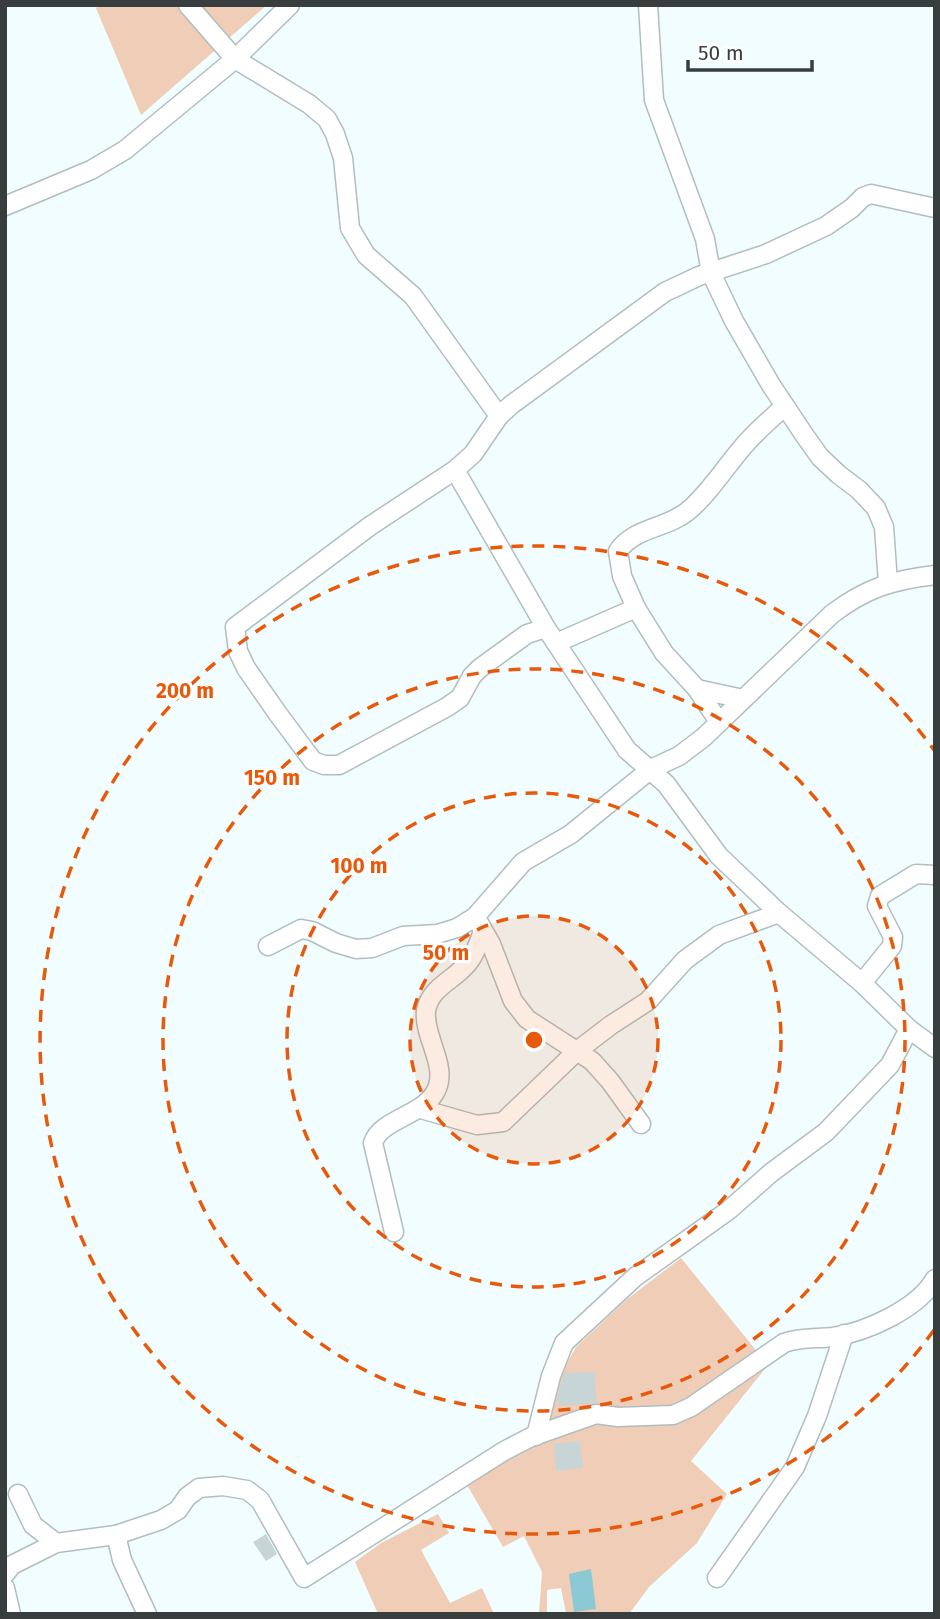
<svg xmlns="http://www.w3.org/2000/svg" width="940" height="1619" font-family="'Fira Sans',sans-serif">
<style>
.green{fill:#f0cdb7}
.water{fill:#8bc9d4}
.building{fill:#c8d5d7}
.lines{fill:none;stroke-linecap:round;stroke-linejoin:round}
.minor-casing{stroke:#b1bec0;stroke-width:21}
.minor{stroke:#fff;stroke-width:18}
.ring{fill:none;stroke:#e8590c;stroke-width:3.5;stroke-dasharray:12 9}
.centre{fill:#e8590c;stroke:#fff;stroke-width:3.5}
.ring-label{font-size:21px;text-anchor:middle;font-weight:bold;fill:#e8590c;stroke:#fff;stroke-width:6;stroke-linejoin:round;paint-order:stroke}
</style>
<rect width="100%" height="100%" fill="#f2fdff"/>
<!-- green -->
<g class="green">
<polygon points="99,5 267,5 141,115 96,8"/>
<polygon points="681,1258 768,1365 691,1461 727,1494 697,1543 649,1587 629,1614 558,1614 566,1613 561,1588 547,1590 547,1614 539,1614 542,1572 524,1536 503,1547 467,1485 532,1444 554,1386 576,1347 626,1300"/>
<polygon points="438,1514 449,1533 421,1550 450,1603 482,1588 494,1614 378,1614 355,1562 381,1543"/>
</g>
<!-- water -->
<polygon class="water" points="591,1569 596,1609 574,1612 569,1574"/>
<!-- building -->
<g class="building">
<polygon points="595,1372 596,1403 558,1406 558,1395 564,1373"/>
<polygon points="580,1441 583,1468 556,1471 554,1444"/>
<polygon points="266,1534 277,1554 266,1561 253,1542"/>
</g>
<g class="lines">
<!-- minor casing -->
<g class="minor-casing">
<g id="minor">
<polyline points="188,5 235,59 309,104 327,119 335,134 343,158 350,228 366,255 413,296 499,416"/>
<polyline points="648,5 654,100 705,239 711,273 734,321 771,385 805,436 820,457 838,474 859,490 876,508 884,527 888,583"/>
<polyline points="5,206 91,170 125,150 235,59 290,5"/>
<polyline points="455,470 546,628 627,750 666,784 719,856 779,913 862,983"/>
<polyline points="546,628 527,634 480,668 472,676 460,698 447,707 339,765 324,765 313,761 278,714 246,668 238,651 235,627 370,526 455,470 473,454 499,416 511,405 665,292 699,276 766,254 826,226 852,208 863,197 871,194 935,208"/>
<polyline points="556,643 636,608"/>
<polyline points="697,689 743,699"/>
<path d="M 719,722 L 697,689 L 664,653 L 636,608 L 622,576 L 618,551 C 635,527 666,529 688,511 C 711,492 729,461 749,440 C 760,428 773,417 785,406"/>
<polyline points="935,875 916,874 880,896 877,906 893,937 892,946 862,983 909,1029 935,1048"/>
<polyline points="479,923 491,944 513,1001 527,1019 592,1061 610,1081 641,1124"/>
<path d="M 268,946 L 301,929 L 312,931 L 336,943 L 356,949 L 372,948 L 403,936 L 437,934 L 457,928 L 475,917 L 523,862 L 571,834 L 651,769 L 679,756 L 704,737 L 832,614 C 866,588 893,580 935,575"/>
<polyline points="421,1109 477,1125 503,1122 577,1051 611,1025 648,1001 685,960 719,935 779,913"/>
<path d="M 394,1232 L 373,1143 C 380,1120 420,1116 434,1094 C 451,1069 423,1038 426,1011 C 430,987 453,981 467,964 C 475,955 479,942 483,931"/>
<polyline points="536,1436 551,1376 564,1343 635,1277 729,1210 772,1172 826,1132 890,1065 909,1029"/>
<polyline points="18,1494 33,1525 56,1543"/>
<polyline points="116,1535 122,1560 147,1614"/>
<path d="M 5,1574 L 12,1565 L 56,1543 L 116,1535 L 161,1520 L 178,1510 L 187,1497 L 199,1488 L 223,1486 L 247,1490 L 260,1500 L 304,1578 L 504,1451 L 531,1437 L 596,1414 L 618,1417 L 673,1415 L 691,1407 L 784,1343 C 801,1337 816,1339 833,1337 C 866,1332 918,1309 935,1279"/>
<polyline points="717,1578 795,1467 817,1416 844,1334"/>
<polyline points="5,1588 11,1614"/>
</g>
</g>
<!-- minor -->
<use href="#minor" class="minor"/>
</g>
<!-- distance rings -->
<circle cx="534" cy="1040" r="124" fill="#e8590c" fill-opacity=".12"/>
<g class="ring">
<circle cx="534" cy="1040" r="124"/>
<circle cx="534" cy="1040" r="247"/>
<circle cx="534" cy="1040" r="371"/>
<path d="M934 1330A494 494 0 1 1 934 750"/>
</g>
<circle cx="534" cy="1040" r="10" class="centre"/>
<g class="ring-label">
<text x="185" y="698">200 m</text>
<text x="272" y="785">150 m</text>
<text x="359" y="873">100 m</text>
<text x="446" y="960">50 m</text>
</g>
<!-- border -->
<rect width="940" height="1619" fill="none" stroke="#383d3e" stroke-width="14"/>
<!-- scale -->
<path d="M688 60v10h124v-10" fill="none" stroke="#383d3e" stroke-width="3.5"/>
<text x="698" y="60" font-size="21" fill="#383d3e" stroke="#ffffff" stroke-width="5" paint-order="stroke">50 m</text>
</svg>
